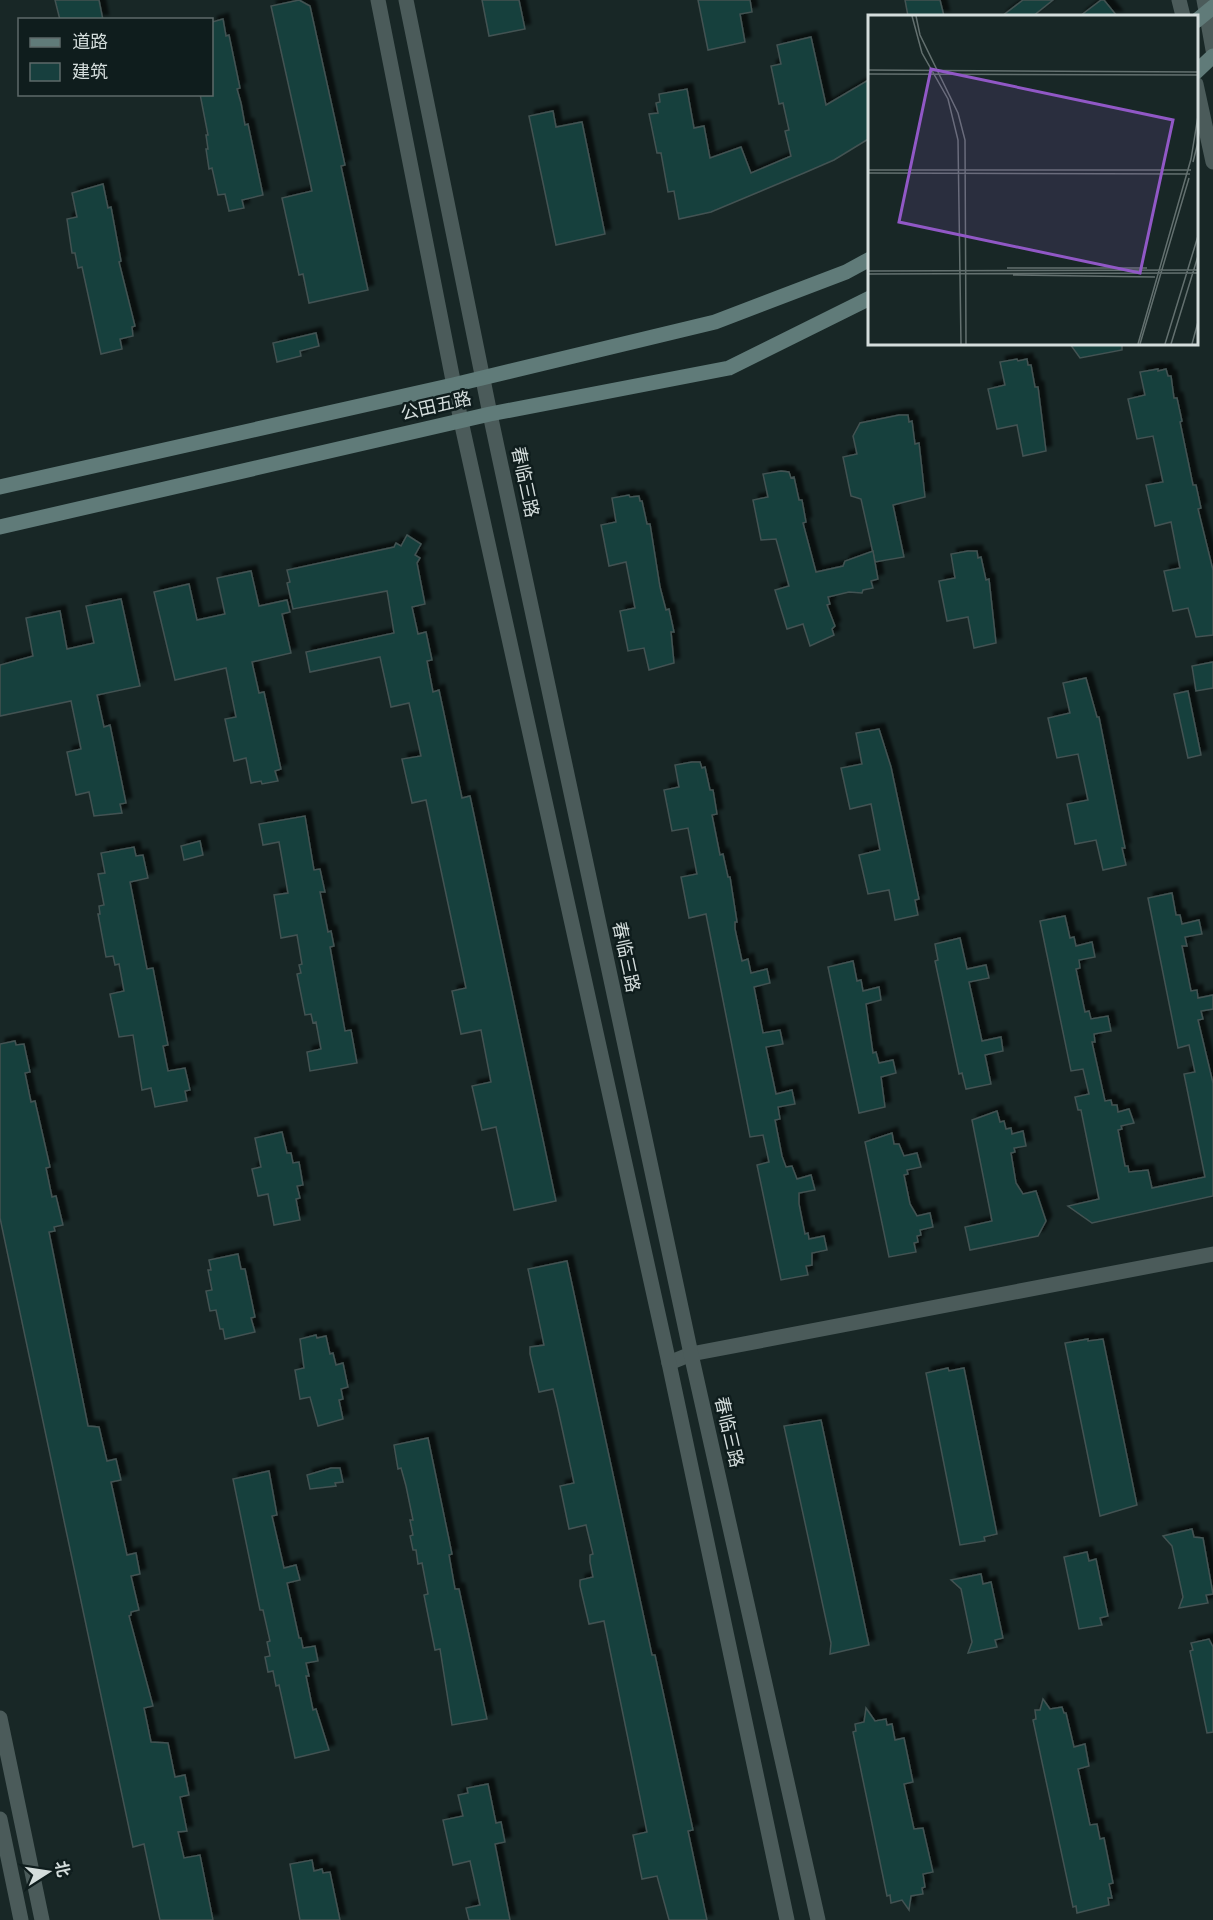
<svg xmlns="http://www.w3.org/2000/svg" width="1213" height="1920" font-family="Barlow,'Noto Sans SC',sans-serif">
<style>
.building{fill:#173f3e;stroke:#435352;stroke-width:1.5;filter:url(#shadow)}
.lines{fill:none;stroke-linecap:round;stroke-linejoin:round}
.minor{stroke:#4b5b5a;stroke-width:15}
.tertiary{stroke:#4b5b5a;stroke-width:15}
.secondary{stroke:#607b79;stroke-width:15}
.labels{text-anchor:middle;stroke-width:5;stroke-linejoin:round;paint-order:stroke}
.street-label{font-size:18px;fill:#d4dddc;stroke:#0f1d1d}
.inset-road{fill:none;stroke:#63706f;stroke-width:1.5}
.view{fill:#9158c6;fill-opacity:0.15;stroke:#9158c6;stroke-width:3}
.inset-edge{fill:none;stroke:#d4dddc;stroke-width:3}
</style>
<defs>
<filter id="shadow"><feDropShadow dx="5.5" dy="-5.5" stdDeviation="1.5" flood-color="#0009"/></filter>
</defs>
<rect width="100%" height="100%" fill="#182726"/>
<!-- building -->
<g class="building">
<polygon points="55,0 99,0 103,20 60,20"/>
<polygon points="299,0 310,6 345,165 341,166 368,290 309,303 303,274 299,275 282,198 312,191 271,6"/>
<polygon points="482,0 519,0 525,29 489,36"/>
<polygon points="698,0 750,0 752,12 740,14 745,42 708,50"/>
<polygon points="905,0 940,0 944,16 908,16"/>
<polygon points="1023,0 1053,0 1033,16 1002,16"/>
<polygon points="1101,0 1104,0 1117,16 1080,16"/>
<polygon points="223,19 226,36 229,35 240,88 237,89 241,103 245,125 248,124 263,195 242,200 244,208 229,211 225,194 218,195 212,168 209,169 206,149 208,149 206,135 208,135 200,94 212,94 212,22"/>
<polygon points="811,37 826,105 870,79 870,138 834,160 804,173 711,212 679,219 674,191 668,192 661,153 657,153 649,114 658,113 656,103 660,102 659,94 687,89 694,128 704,126 710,158 741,147 751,173 791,156 785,131 789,130 783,103 779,104 771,66 781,64 777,45"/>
<polygon points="553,111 556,127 582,122 605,234 556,245 529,116"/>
<polygon points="103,184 108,208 111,207 121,261 119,262 135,326 132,327 133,336 120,339 122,349 101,354 82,267 78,268 75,253 72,253 67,219 77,217 72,193"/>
<polygon points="316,333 319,346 300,351 301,356 277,362 273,343"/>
<polygon points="1070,344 1122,344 1122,350 1080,358"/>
<polygon points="1017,359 1018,361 1027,359 1028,365 1031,365 1035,387 1038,387 1046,451 1023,456 1017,425 997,429 988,389 1005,385 1000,362"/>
<polygon points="1158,369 1158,371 1166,369 1168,376 1171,376 1174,398 1177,398 1182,421 1180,422 1193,485 1196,485 1201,508 1198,509 1213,570 1213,635 1196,637 1188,608 1173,611 1164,571 1180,568 1171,522 1155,526 1146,485 1163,482 1153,436 1137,439 1128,399 1145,395 1140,372"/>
<polygon points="899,415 908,415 909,422 912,421 915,444 919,443 925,497 893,505 904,557 875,562 861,499 851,496 843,457 857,454 853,436 860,423"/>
<polygon points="781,471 789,472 791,478 794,477 799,500 802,500 806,522 803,523 816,572 843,566 845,561 873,551 878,579 871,581 873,588 863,590 862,593 849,592 828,597 830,604 827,605 835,626 832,629 834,635 810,646 803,624 787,629 775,590 789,586 776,539 761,540 753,500 768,497 763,474"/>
<polygon points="629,495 630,497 639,496 640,501 642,501 647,524 650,524 660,587 666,610 669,609 674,632 671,632 674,663 649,670 644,648 628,651 620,611 635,608 626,562 609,566 601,525 616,522 612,498"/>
<polygon points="407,535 421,544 415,555 420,558 417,563 425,604 412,607 418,634 426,632 432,660 427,661 433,692 439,690 462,798 470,796 556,1201 514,1210 496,1127 482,1130 472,1086 491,1082 481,1030 461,1034 452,991 466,988 426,800 412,803 402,759 421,756 409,703 391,707 380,657 310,672 306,652 394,633 387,591 293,609 287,583 290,582 287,570 394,547 396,543 401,546"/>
<polygon points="968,551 977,551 978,558 981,557 986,580 989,579 996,643 974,648 968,617 947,621 939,581 955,578 951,554"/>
<polygon points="251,571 259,606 287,600 290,612 282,614 291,653 252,662 259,693 264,692 281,769 275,771 278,781 262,784 261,781 251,783 246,758 234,761 225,719 236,717 226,668 175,680 154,592 189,584 197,620 225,614 217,578"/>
<polygon points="121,599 140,686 97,695 104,727 110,725 126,803 120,804 122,813 94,816 89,792 76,795 67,752 81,749 71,701 0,716 0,665 33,656 26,618 60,611 67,649 94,643 86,606"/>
<polygon points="1213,662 1213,688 1196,691 1192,666"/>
<polygon points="1086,678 1097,717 1099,717 1125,848 1122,848 1126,865 1103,870 1096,840 1075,844 1067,804 1088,800 1078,754 1057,758 1048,718 1070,713 1063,683"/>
<polygon points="1188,691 1201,755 1188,758 1174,694"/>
<polygon points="879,729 891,767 919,899 915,900 918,915 895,920 889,890 868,894 859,855 880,850 871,804 850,809 841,768 862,764 856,733"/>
<polygon points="692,762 700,762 702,768 705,767 710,790 713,790 717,814 712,815 720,855 723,854 728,877 730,877 737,922 735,922 735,929 742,961 748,959 751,973 767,969 770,983 754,987 763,1033 780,1030 783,1044 766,1047 776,1094 792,1090 795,1104 778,1107 780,1119 775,1120 782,1156 786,1167 792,1166 797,1179 811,1175 815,1190 799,1193 799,1204 805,1234 808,1233 809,1239 824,1236 827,1250 812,1253 812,1265 806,1266 808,1275 781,1280 757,1165 769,1162 763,1135 750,1137 706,914 689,918 681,877 697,874 688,828 672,831 664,790 679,787 675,765"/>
<polygon points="305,816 314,870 320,869 325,892 320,892 328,932 331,931 334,946 330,947 345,1031 351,1030 357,1063 310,1071 307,1052 321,1049 316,1022 313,1023 311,1014 305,1015 297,974 301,973 299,965 302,964 297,935 281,938 274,895 288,893 279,842 263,845 259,824"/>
<polygon points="200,841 203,855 184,860 181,846"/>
<polygon points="134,847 136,856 143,855 148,878 130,882 147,969 153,968 168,1045 163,1046 168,1071 185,1068 190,1090 185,1091 187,1101 155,1107 151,1088 142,1090 133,1035 119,1037 110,994 124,991 119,964 115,965 113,956 106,957 98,914 100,914 99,906 104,905 98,874 105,873 101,853"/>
<polygon points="1172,893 1176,915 1180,915 1182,924 1199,920 1202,934 1185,937 1187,946 1182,946 1191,991 1197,990 1198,998 1213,995 1213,1009 1201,1011 1203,1019 1198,1020 1213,1083 1213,1196 1092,1223 1068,1206 1099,1199 1081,1110 1078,1110 1075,1097 1089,1094 1083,1069 1071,1071 1040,921 1065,916 1070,938 1074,937 1076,946 1092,942 1095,957 1079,960 1080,968 1076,969 1085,1012 1089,1011 1091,1019 1108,1016 1111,1031 1094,1034 1095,1042 1092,1042 1105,1101 1111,1100 1112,1105 1117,1105 1118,1112 1129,1109 1134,1123 1121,1126 1122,1129 1118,1130 1125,1166 1128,1166 1129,1172 1148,1170 1152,1188 1205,1177 1184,1074 1195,1072 1189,1045 1178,1048 1148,898"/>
<polygon points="960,938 967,969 986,965 989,978 969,982 982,1041 1001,1037 1003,1051 985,1055 991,1084 966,1089 962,1073 959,1074 935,961 938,960 935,944"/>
<polygon points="853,961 857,981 861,980 863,991 879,987 881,1000 866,1004 873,1053 876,1052 879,1063 893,1060 896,1073 881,1077 885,1107 859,1113 828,967"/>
<polygon points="15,1041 16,1045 24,1044 30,1072 25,1073 31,1102 35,1101 50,1167 46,1168 52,1197 56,1196 63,1225 54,1227 55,1231 49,1232 88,1426 99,1427 107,1461 116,1459 121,1480 111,1482 127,1555 136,1553 140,1574 131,1576 139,1610 131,1612 131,1615 129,1616 153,1706 144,1708 151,1742 168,1743 175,1777 185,1775 189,1795 180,1797 187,1831 178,1832 184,1858 200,1855 213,1920 160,1920 144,1844 133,1847 0,1218 0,1044"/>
<polygon points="997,1111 1000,1122 1004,1121 1006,1129 1011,1128 1012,1134 1023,1131 1026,1146 1014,1148 1015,1152 1011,1153 1016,1183 1023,1194 1036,1191 1046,1221 1038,1236 970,1250 965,1227 992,1221 972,1120"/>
<polygon points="282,1132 287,1153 291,1153 293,1163 299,1162 303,1185 297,1186 300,1198 296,1199 300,1220 274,1225 268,1194 258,1196 252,1169 261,1167 255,1138"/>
<polygon points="892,1133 894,1144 899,1144 904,1156 917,1153 921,1167 907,1170 908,1174 904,1175 910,1204 917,1216 930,1213 933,1227 920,1230 921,1235 917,1236 918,1242 914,1243 916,1252 889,1257 865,1142"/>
<polygon points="238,1254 241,1269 245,1269 255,1317 251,1318 255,1332 225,1339 223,1329 220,1329 216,1310 210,1311 206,1291 212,1290 208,1270 211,1270 209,1260"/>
<polygon points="567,1261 652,1655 655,1655 693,1830 688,1831 707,1920 669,1920 657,1876 642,1879 633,1835 647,1832 604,1621 589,1624 580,1586 580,1580 593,1577 590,1562 590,1555 593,1554 586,1525 569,1529 560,1486 574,1483 557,1405 553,1389 539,1392 530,1354 530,1347 544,1345 528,1269"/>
<polygon points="316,1335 317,1338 326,1336 330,1354 333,1353 336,1365 343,1363 348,1387 341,1389 343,1399 339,1400 343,1419 318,1426 310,1397 300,1399 295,1370 304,1368 300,1339"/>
<polygon points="1088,1339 1088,1341 1103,1339 1137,1505 1100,1516 1065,1343"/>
<polygon points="948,1368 949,1371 964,1368 997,1534 984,1537 985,1541 960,1545 926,1373"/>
<polygon points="821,1420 869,1645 830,1654 831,1643 784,1426"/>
<polygon points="428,1438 452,1554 449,1555 455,1589 459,1589 487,1719 452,1725 440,1649 435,1650 424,1595 428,1594 422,1563 418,1564 416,1550 413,1550 410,1536 413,1535 410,1520 413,1520 406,1486 401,1468 398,1469 394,1445"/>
<polygon points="331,1468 340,1468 343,1482 335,1483 336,1486 310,1489 307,1475"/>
<polygon points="269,1471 277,1515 272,1516 284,1568 296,1565 300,1580 287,1583 299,1638 301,1638 303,1648 315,1646 318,1661 306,1663 309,1676 306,1676 313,1710 316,1709 329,1750 295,1758 279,1685 276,1686 273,1671 268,1672 265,1657 270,1656 267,1642 270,1641 263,1610 260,1610 233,1479"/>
<polygon points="1192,1529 1194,1537 1203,1538 1213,1594 1206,1595 1208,1603 1179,1608 1183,1597 1172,1546 1163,1536"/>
<polygon points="1087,1552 1089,1561 1096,1559 1108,1616 1100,1618 1102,1625 1079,1629 1064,1557"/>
<polygon points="981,1574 983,1584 991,1582 1003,1638 995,1640 997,1647 968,1653 972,1642 961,1589 951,1580"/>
<polygon points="1209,1639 1213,1647 1213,1732 1207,1733 1190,1651 1193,1650 1191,1643"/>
<polygon points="1043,1699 1050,1709 1062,1707 1064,1713 1066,1713 1074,1747 1085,1744 1089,1766 1078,1769 1090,1825 1097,1824 1100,1839 1104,1838 1113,1883 1109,1884 1112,1898 1108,1898 1109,1905 1077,1913 1076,1906 1073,1907 1033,1720 1036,1719 1035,1710 1040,1710"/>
<polygon points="866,1708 875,1721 886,1719 887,1725 892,1724 895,1740 904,1738 913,1782 904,1784 914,1829 923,1828 933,1872 923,1874 925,1887 922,1888 923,1894 911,1896 909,1910 902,1900 891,1903 890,1895 887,1896 853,1732 856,1731 855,1724 864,1722"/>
<polygon points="488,1784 496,1823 501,1822 505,1842 495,1844 510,1920 469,1920 466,1908 480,1905 470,1861 453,1865 443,1820 463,1816 458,1795 468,1793 467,1788"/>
<polygon points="312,1860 314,1871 322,1869 323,1873 330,1872 340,1920 300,1920 290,1864"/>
</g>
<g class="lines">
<!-- minor -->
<polyline class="minor" points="669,1363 691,1354 1213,1254"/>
<!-- tertiary -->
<g class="tertiary">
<polyline points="378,0 461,421 669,1363 787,1920"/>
<polyline points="406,0 490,414 691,1354 818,1920"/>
<polyline points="1179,0 1183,16"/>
<polyline points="1204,0 1213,50"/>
<polyline points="1196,84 1213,162"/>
<polyline points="0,1718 42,1920"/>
<polyline points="0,1819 21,1920"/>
</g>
<!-- secondary -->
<g class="secondary">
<polyline points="1196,21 1213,7"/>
<polyline points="1196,72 1213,56"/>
<polyline points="0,487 453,385 715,322 846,272 870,259"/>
<polyline points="0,527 490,414 729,368 870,298"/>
</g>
</g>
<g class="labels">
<!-- street labels -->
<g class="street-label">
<text transform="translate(436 406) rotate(-13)" y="6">公田五路</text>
<text transform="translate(525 482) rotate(78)" y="6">春临三路</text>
<text transform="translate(626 957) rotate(78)" y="6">春临三路</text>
<text transform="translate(729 1432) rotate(77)" y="6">春临三路</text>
</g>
</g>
<!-- overview -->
<g transform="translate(868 15)">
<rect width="330" height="330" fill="#182726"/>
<path class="inset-road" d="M 44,1 L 54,38 L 80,84 L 90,125 L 93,329M 48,1 L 52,20 L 90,98 L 97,125 L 98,329M 0,55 L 330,57M 0,59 L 330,60M 325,147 L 330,127M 0,155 L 323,155M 0,158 L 322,159M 139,253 L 279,253M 0,256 L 330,255M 0,259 L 330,258M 145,260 L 287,262M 270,329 L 323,144 L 330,101M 272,329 L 321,163M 297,329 L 330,221M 303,329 L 330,241M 324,329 L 330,307"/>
<path class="view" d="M 63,54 L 305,105 L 272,258 L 31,207 Z"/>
<rect width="330" height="330" class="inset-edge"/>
</g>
<!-- legend -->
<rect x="18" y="18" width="195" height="78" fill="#0f1d1d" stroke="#5e6a69" stroke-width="1.5"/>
<rect x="30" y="38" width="30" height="9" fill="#607b79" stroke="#5e6a69" stroke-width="1.5"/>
<text x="72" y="48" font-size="18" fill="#d4dddc">道路</text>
<rect x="30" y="63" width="30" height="18" fill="#173f3e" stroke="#5e6a69" stroke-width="1.5"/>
<text x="72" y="78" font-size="18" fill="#d4dddc">建筑</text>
<!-- north arrow -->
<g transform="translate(48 1872) rotate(78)" stroke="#0f1d1d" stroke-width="4.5" paint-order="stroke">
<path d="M0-4.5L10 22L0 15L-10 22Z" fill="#d4dddc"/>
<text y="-9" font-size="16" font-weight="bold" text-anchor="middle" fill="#d4dddc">北</text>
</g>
</svg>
